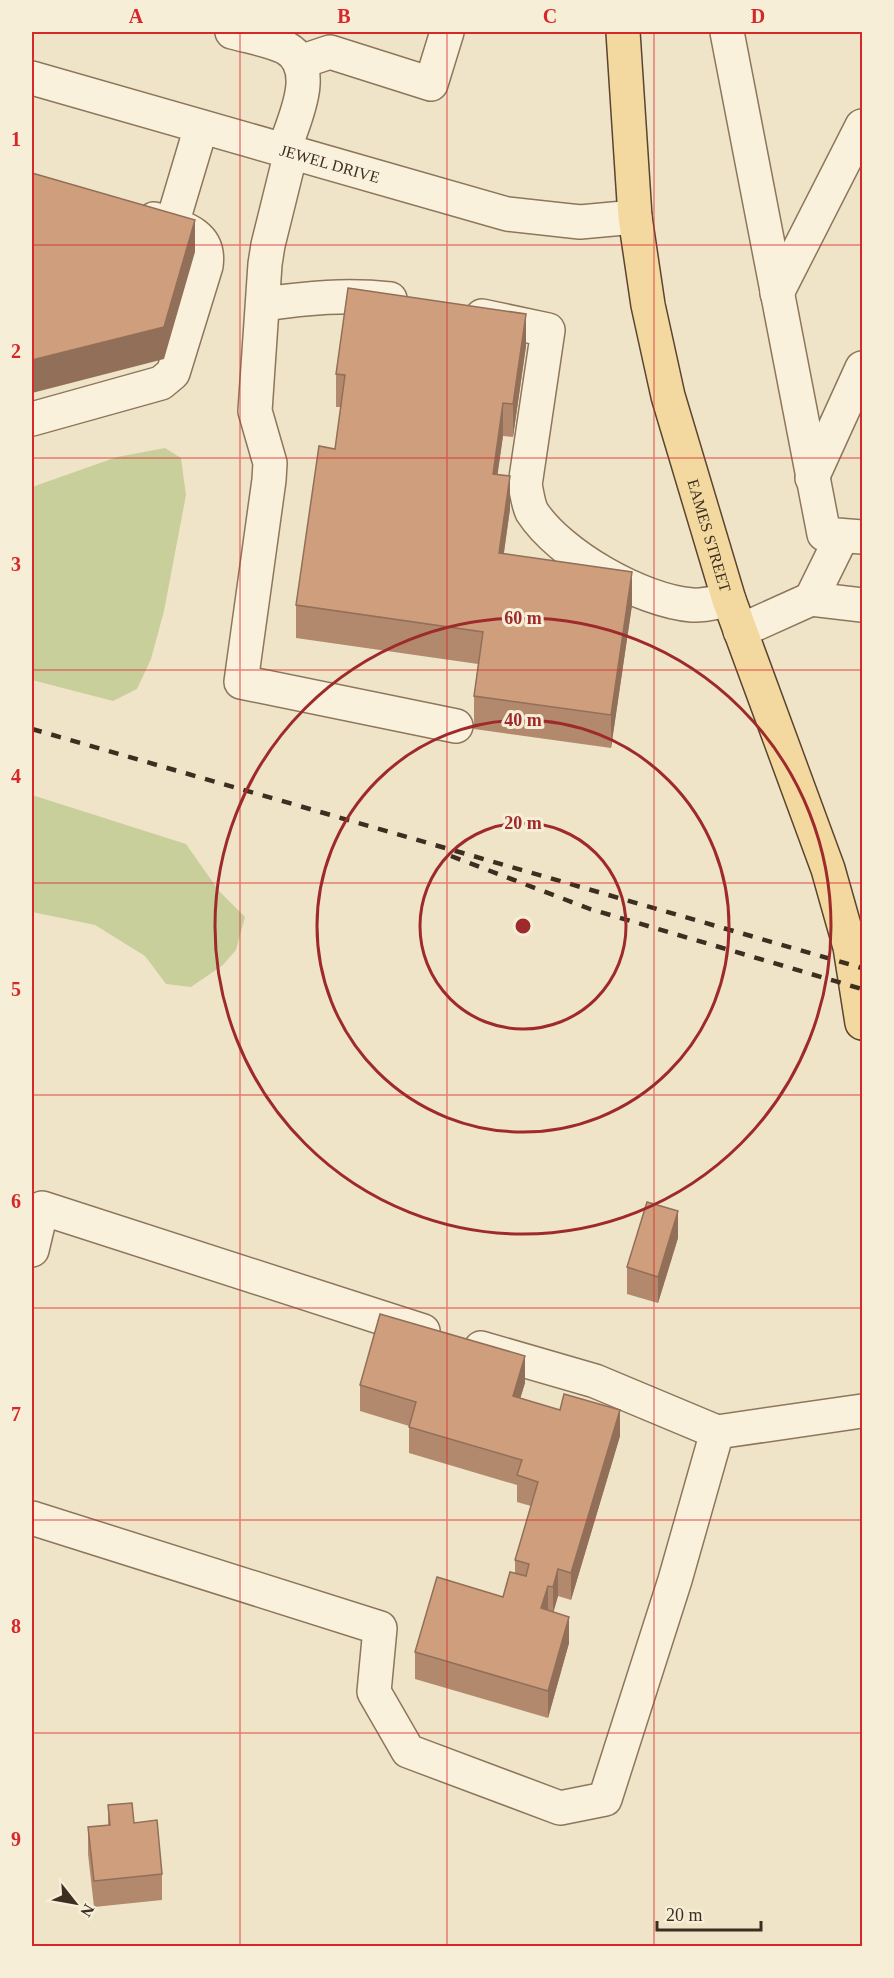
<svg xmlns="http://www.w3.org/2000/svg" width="894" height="1978" font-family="Georgia,serif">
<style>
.green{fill:#c9cf9b}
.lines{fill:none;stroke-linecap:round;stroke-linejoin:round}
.minor-casing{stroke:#8d765c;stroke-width:36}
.major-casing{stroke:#5b4430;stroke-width:36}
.minor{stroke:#faf1dc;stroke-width:33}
.major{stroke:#f3d9a0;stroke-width:33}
.rail{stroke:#3d2e20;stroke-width:4.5;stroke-dasharray:10 10;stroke-linecap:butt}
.wall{fill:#b2896c}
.shaded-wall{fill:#916f58}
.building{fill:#cf9f7d;stroke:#916f58;stroke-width:1.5}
.grid{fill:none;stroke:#d62828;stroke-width:1.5;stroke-opacity:0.55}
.ring{fill:none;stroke:#9e2a2b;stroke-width:3}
.labels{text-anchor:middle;stroke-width:6;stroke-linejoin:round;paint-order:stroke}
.street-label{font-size:16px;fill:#3d2e20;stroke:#f7eed8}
.centre{fill:#9e2a2b;stroke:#f7eed8;stroke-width:3}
.ring-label{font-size:18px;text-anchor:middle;font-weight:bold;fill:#9e2a2b;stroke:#f7eed8;stroke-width:6;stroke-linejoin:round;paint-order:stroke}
.neatline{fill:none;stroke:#d62828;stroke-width:2}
.grid-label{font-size:20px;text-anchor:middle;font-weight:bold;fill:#d62828}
</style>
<rect width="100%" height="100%" fill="#f0e4c8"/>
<!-- green -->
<g class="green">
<polygon points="165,448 181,458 186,495 164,611 151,659 137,689 113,701 32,680 32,487 117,457"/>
<polygon points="32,795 186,844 219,891 245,917 236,950 223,965 191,987 166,984 145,956 95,925 32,912"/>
</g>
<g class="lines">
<!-- minor casing -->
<g class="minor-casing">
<g id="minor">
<path d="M 232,32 C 250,37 270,40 286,48 C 321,68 293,122 284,150"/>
<polyline points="727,32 824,534 862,537"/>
<polyline points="300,62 330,52 431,84 447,32"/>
<path id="s1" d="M 32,78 L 507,214 L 580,222 L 635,217"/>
<polyline points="291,152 268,245 265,264 255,411 270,463 269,480 241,682 456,726"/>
<polyline points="172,224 201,127"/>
<polyline points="777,293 862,126"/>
<path d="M 264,304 C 307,298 347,294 390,299"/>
<path d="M 482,316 L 548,330 L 525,485 C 527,493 528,504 532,512 C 560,555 641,601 692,605 C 704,606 717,602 729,600"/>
<path d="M 32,419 L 161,383 L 173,373 L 206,266 C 211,232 180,227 154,219"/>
<polyline points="812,478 862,368"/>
<polyline points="811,599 862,605"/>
<polyline points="740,631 811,599 842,536"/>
<polyline points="32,1250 42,1208 423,1331"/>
<polyline points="481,1348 595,1381 717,1432"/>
<polyline points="32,1518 380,1628 374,1692 408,1751 560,1808 605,1799 675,1580 717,1432 862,1411"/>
</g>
</g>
<!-- major casing -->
<g class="major-casing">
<g id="major">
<path id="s2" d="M 623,32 L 635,217 L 648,305 L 668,396 L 729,600 L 828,869 L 850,947 L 862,1023"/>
</g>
</g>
<!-- minor -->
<use href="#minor" class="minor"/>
<!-- major -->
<use href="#major" class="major"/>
<!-- rail -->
<g class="rail">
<polyline points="32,729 862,968"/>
<polyline points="451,856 590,909 862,989"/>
</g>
</g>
<!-- wall -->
<g class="wall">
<polygon points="526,346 513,437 503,436 497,475 510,509 504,553 632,605 611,748 474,729 474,696 478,664 296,638 296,605 335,449 341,407 336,407 336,374"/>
<polygon points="678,1238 658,1303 627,1294 627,1267"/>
<polygon points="525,1383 520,1398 620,1436 571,1600 558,1596 553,1612 569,1643 548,1718 415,1679 415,1652 503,1597 515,1573 515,1560 531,1506 517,1502 517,1485 409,1453 409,1426 360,1411 360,1385"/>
<polygon points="108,1805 134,1823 162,1874 162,1900 94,1907 88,1854 88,1827 108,1825"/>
</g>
<!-- shaded-wall -->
<g class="shaded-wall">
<polygon points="195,220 195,252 164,359 32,393 32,360"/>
<polygon points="526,314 526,346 513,437 513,404"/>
<polygon points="503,403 503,436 493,507 493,474"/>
<polygon points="510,476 510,509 499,586 499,553"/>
<polygon points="632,572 632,605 611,748 611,715"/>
<polygon points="678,1211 678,1238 658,1303 658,1277"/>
<polygon points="525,1356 525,1383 513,1422 513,1396"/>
<polygon points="620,1410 620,1436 571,1600 571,1573"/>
<polygon points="558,1569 558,1596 553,1614 553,1587"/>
<polygon points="548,1586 548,1612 541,1608"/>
<polygon points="569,1617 569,1643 548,1718 548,1691"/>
</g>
<!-- building -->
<g class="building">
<polygon points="32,173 195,220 164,327 32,360"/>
<polygon points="348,288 526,314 513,404 503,403 493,474 510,476 499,553 632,572 611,715 474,696 483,632 296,605 319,446 335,449 345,375 336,374"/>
<polygon points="647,1202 678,1211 658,1277 627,1267"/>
<polygon points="380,1314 525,1356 513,1396 560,1410 564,1394 620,1410 571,1573 558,1569 553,1587 548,1586 541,1608 569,1617 548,1691 415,1652 437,1577 503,1597 510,1572 526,1576 529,1564 515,1560 538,1482 517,1475 522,1460 409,1427 416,1402 360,1385"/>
<polygon points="132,1803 134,1823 157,1820 162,1874 94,1881 88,1827 110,1825 108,1805"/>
</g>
<!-- grid -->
<path class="grid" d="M 240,32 L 240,1946M 447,32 L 447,1946M 654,32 L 654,1946M 32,245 L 862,245M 32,458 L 862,458M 32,670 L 862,670M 32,883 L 862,883M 32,1095 L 862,1095M 32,1308 L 862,1308M 32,1520 L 862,1520M 32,1733 L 862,1733"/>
<!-- distance rings -->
<g class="ring">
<circle cx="523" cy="926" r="103"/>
<circle cx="523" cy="926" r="206"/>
<circle cx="523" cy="926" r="308"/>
</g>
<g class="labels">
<!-- street labels -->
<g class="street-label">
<text dy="6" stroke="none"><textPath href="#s1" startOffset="310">JEWEL DRIVE</textPath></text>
<text dy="6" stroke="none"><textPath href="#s2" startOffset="513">EAMES STREET</textPath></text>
</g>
</g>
<circle cx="523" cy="926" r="9" class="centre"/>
<g class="ring-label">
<text x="523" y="624">60 m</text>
<text x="523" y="726">40 m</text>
<text x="523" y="829">20 m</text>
</g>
<!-- border -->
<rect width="894" height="1978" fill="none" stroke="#f7eed8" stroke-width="66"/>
<!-- north arrow -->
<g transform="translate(75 1903) rotate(121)" stroke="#f7eed8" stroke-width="4.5" paint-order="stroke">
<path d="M0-4.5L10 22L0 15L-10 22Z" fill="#3d2e20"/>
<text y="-9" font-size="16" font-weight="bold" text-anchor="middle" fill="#3d2e20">N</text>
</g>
<!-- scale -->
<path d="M657 1921v9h104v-9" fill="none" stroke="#3d2e20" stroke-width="3"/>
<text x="666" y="1921" font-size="18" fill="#3d2e20" stroke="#f7eed8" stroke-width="4.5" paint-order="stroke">20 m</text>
<rect x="33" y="33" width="828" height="1912" class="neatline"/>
<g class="grid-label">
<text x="136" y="23">A</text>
<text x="344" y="23">B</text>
<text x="550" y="23">C</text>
<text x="758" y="23">D</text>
<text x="16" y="146">1</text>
<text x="16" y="358">2</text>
<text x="16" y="571">3</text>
<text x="16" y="783">4</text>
<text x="16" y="996">5</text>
<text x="16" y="1208">6</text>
<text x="16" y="1421">7</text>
<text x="16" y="1633">8</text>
<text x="16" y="1846">9</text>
</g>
</svg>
